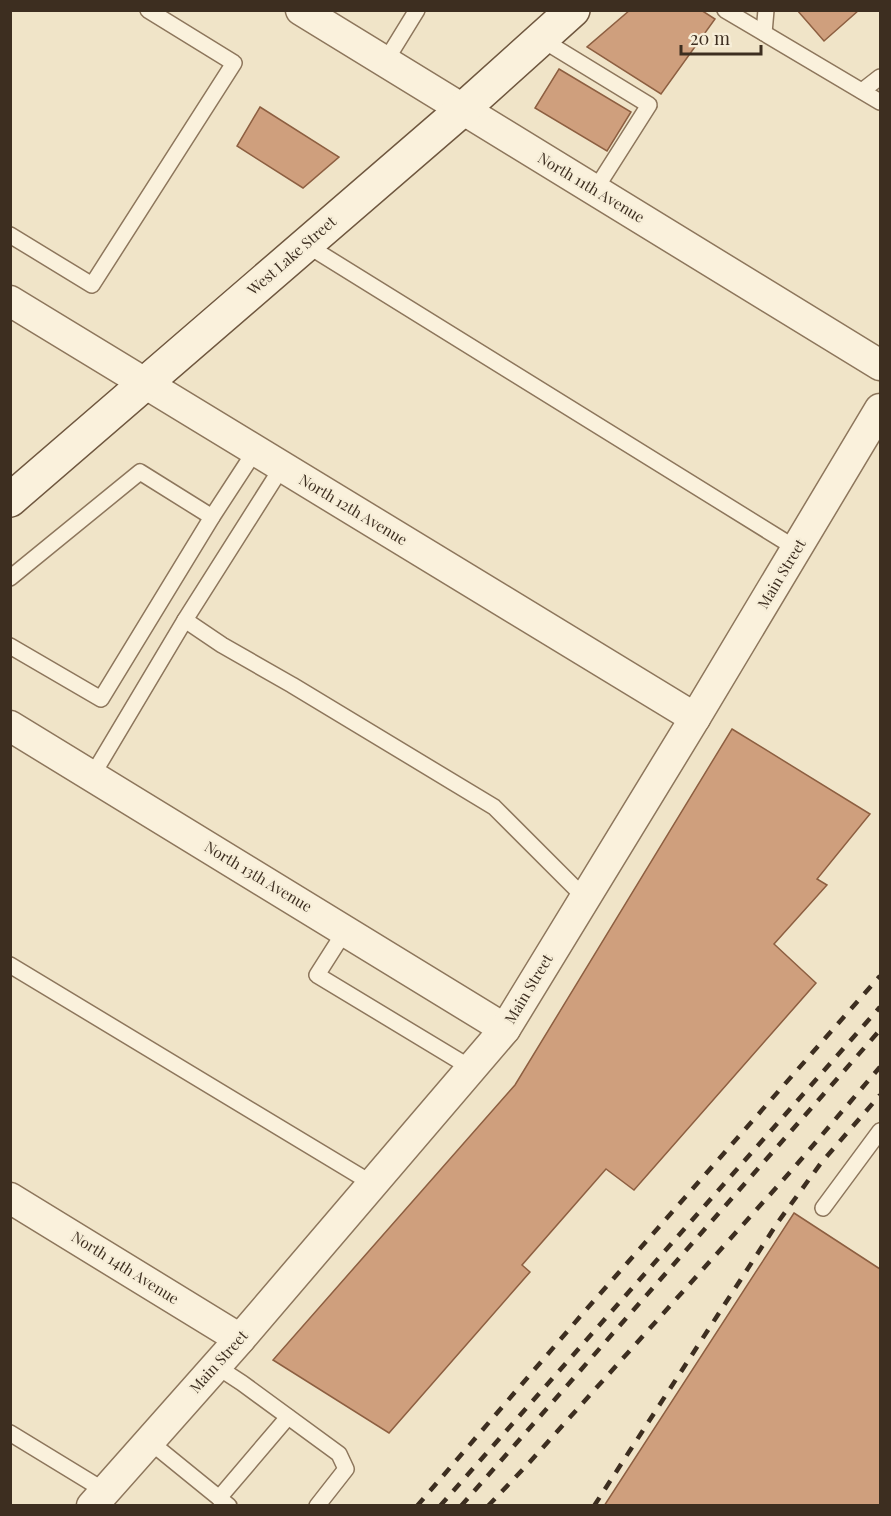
<svg xmlns="http://www.w3.org/2000/svg" width="891" height="1516" font-family="'Playfair Display',serif">
<style>
.building{fill:#cf9f7d;stroke:#8d5f41;stroke-width:1.5}
.lines{fill:none;stroke-linecap:round;stroke-linejoin:round}
.service-casing{stroke:#8d765c;stroke-width:18}
.minor-casing{stroke:#8d765c;stroke-width:33}
.secondary-casing{stroke:#6f573f;stroke-width:36}
.service{stroke:#faf1dc;stroke-width:15}
.minor{stroke:#faf1dc;stroke-width:30}
.secondary{stroke:#faf1dc;stroke-width:33}
.rail{stroke:#3d2e20;stroke-width:4.5;stroke-dasharray:10 10;stroke-linecap:butt}
.labels{text-anchor:middle;stroke-width:4.5;stroke-linejoin:round;paint-order:stroke}
.street-label{font-size:15px;fill:#3d2e20;stroke:#f7eed8}
</style>
<rect width="100%" height="100%" fill="#f0e4c8"/>
<!-- building -->
<g class="building">
<polygon points="630,10 701,10 715,19 661,94 587,47"/>
<polygon points="797,10 859,10 824,41"/>
<polygon points="559,69 631,112 607,151 535,108"/>
<polygon points="260,107 339,157 303,188 237,146"/>
<polygon points="732,729 870,814 817,879 827,885 774,944 816,983 634,1190 606,1169 522,1265 530,1272 389,1433 273,1360 515,1085"/>
<polygon points="794,1213 880,1269 880,1506 604,1506"/>
</g>
<g class="lines">
<!-- service casing -->
<g class="service-casing">
<g id="service">
<polyline points="725,10 880,102"/>
<polyline points="764,33 766,10"/>
<polyline points="541,39 649,105 595,190"/>
<polyline points="385,62 417,10"/>
<polyline points="862,91 880,77"/>
<polyline points="10,235 92,285 234,63 148,10"/>
<polyline points="305,244 797,549"/>
<polyline points="282,467 185,620 222,645 292,685 494,807 585,898"/>
<polyline points="10,578 140,472 212,517"/>
<polyline points="10,646 101,699 212,517 255,451"/>
<polyline points="92,776 185,620"/>
<polyline points="345,931 317,975 471,1068"/>
<polyline points="10,965 373,1184"/>
<polyline points="823,1208 880,1131"/>
<polyline points="216,1366 242,1383 339,1454 346,1469 317,1506"/>
<polyline points="10,1433 105,1491"/>
<polyline points="149,1441 229,1506"/>
<polyline points="219,1498 288,1417"/>
</g>
</g>
<!-- minor casing -->
<g class="minor-casing">
<g id="minor">
<polyline points="301,10 880,365"/>
<polyline points="10,301 695,718"/>
<polyline points="10,726 505,1029"/>
<polyline points="10,1198 240,1339"/>
<polyline points="92,1506 240,1339 505,1029 695,718 880,409"/>
</g>
</g>
<!-- secondary casing -->
<g class="secondary-casing">
<polyline id="secondary" points="10,500 463,109 573,10"/>
</g>
<!-- service -->
<use href="#service" class="service"/>
<!-- minor -->
<use href="#minor" class="minor"/>
<!-- secondary -->
<use href="#secondary" class="secondary"/>
<!-- rail -->
<g class="rail">
<polyline points="417,1506 584,1312 880,976"/>
<polyline points="440,1506 880,1007"/>
<polyline points="461,1506 880,1030"/>
<polyline points="488,1506 528,1464 792,1170 880,1067"/>
<polyline points="594,1506 778,1222 821,1163 880,1095"/>
</g>
</g>
<g class="labels">
<!-- street labels -->
<g class="street-label">
<text transform="translate(591 188) rotate(31)" y="5">North 11th Avenue</text>
<text transform="translate(292 256) rotate(-41)" y="5">West Lake Street</text>
<text transform="translate(353 510) rotate(31)" y="5">North 12th Avenue</text>
<text transform="translate(782 574) rotate(-59)" y="5">Main Street</text>
<text transform="translate(258 877) rotate(31)" y="5">North 13th Avenue</text>
<text transform="translate(529 989) rotate(-59)" y="5">Main Street</text>
<text transform="translate(125 1268) rotate(32)" y="5">North 14th Avenue</text>
<text transform="translate(219 1362) rotate(-48)" y="5">Main Street</text>
</g>
</g>
<!-- border -->
<rect width="891" height="1516" fill="none" stroke="#3d2e20" stroke-width="24"/>
<!-- scale -->
<path d="M681 45v9h80v-9" fill="none" stroke="#3d2e20" stroke-width="3"/>
<text x="690" y="45" font-size="18" fill="#3d2e20" stroke="#f7eed8" stroke-width="4.5" paint-order="stroke">20 m</text>
</svg>
